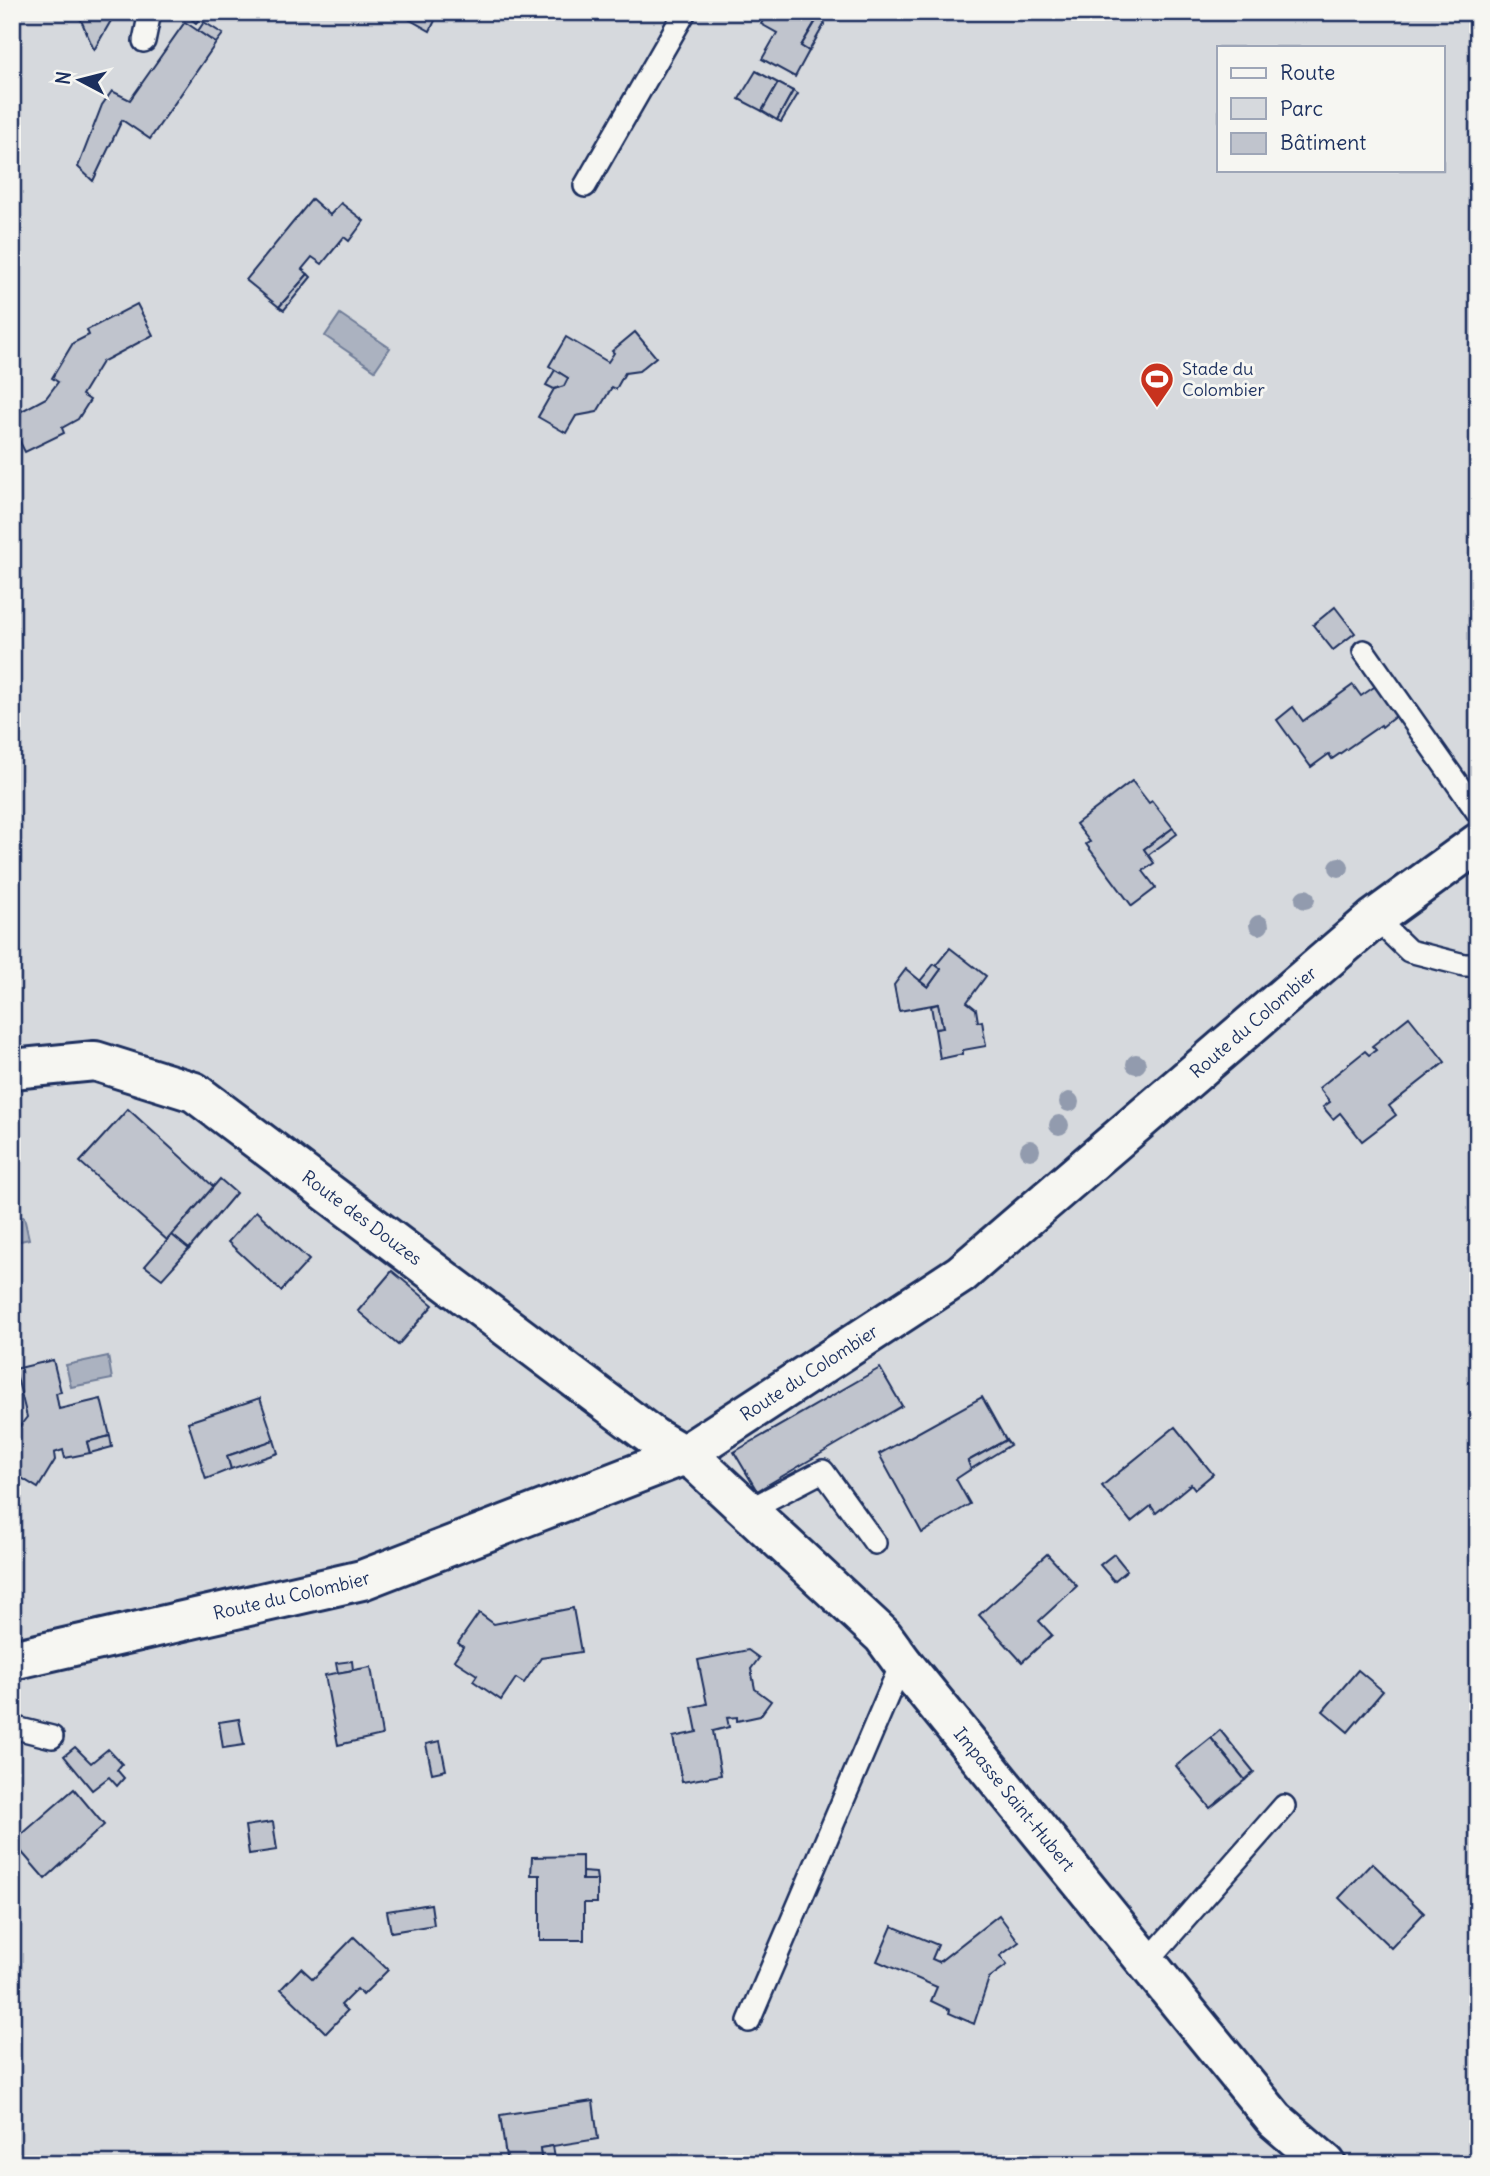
<svg xmlns="http://www.w3.org/2000/svg" width="1490" height="2176" font-family="Delius,sans-serif">
<style>
.green{fill:#d6d9dd;stroke:#78849e;stroke-width:2;fill-rule:evenodd}
.water{fill:#abb2c0;stroke:#717e99;stroke-width:2}
.building{fill:#c0c4cd;stroke:#1b2f5e;stroke-width:2}
.lines{fill:none;stroke-linecap:round;stroke-linejoin:round}
.service-casing{stroke:#1b2f5e;stroke-width:26}
.minor-casing{stroke:#1b2f5e;stroke-width:44}
.tertiary-casing{stroke:#1b2f5e;stroke-width:44}
.service{stroke:#f6f6f2;stroke-width:21}
.minor{stroke:#f6f6f2;stroke-width:38}
.tertiary{stroke:#f6f6f2;stroke-width:38}
.tree{fill:#929bae}
.labels{text-anchor:middle;stroke-width:6;stroke-linejoin:round;paint-order:stroke}
.poi-label{font-size:18px;fill:#1b2f5e;stroke:#f6f6f2;text-anchor:start}
.street-label{font-size:18px;fill:#1b2f5e;stroke:#f6f6f2}
</style>
<rect width="100%" height="100%" fill="#f6f6f2"/>
<filter id="ink" filterUnits="userSpaceOnUse"><feTurbulence type="fractalNoise" baseFrequency=".0143" numOctaves="2"/><feDisplacementMap in="SourceGraphic" scale="14" xChannelSelector="R" yChannelSelector="G"/><feConvolveMatrix kernelMatrix="1 2 1 2 8 2 1 2 1" color-interpolation-filters="sRGB"/></filter>
<g filter="url(#ink)">
<!-- green -->
<path class="green" d="M 12,12 L 1478,12 L 1478,2164 L 12,2164 ZM 1219,47 L 1443,47 L 1443,170 L 1219,170 Z"/>
<!-- water -->
<g class="water">
<polygon points="340,314 390,348 375,370 325,336"/>
<polygon points="24,1217 29,1239 12,1243 12,1219"/>
<polygon points="108,1356 112,1379 71,1387 66,1365"/>
</g>
<!-- building -->
<g class="building">
<polygon points="68,12 116,12 94,50 81,20"/>
<polygon points="183,12 204,12 196,23"/>
<polygon points="396,12 439,12 430,31"/>
<polygon points="768,12 821,12 801,46 809,51 795,77 762,59 777,33 761,24"/>
<polygon points="818,18 825,23 809,51 801,46"/>
<polygon points="185,22 216,43 150,139 122,120 93,181 78,167 102,105 112,91 130,100"/>
<polygon points="204,22 223,34 216,43 198,31"/>
<polygon points="756,71 778,83 762,111 739,99"/>
<polygon points="778,83 793,91 777,120 762,111"/>
<polygon points="793,91 798,94 781,122 777,120"/>
<polygon points="312,199 330,215 341,203 364,221 349,241 344,237 322,264 312,257 302,269 308,274 279,307 246,280"/>
<polygon points="308,274 311,277 284,310 279,307"/>
<polygon points="137,304 153,335 102,362 82,395 90,400 78,419 62,428 64,433 25,452 12,426 12,416 46,398 58,382 52,378 73,343 89,335 87,330"/>
<polygon points="635,332 656,357 639,371 625,373 616,389 612,387 597,412 576,416 566,433 538,417 554,389 564,386 568,378 549,366 566,337 608,362 614,353 612,351"/>
<polygon points="555,370 568,378 564,386 554,389 546,385"/>
<polygon points="1335,607 1355,633 1333,650 1313,625"/>
<polygon points="1380,683 1402,711 1382,727 1381,725 1332,759 1329,754 1311,767 1277,720 1293,707 1303,721 1353,685 1361,696"/>
<polygon points="1132,781 1149,803 1152,801 1173,828 1144,849 1154,863 1143,871 1156,888 1132,906 1086,844 1090,842 1076,824"/>
<polygon points="1173,828 1177,834 1148,855 1144,849"/>
<polygon points="950,948 986,976 967,1002 976,1009 978,1022 982,1021 986,1046 963,1050 963,1054 940,1059 935,1029 943,1028 938,1004 899,1011 894,985 906,969 928,987 941,969 936,965"/>
<polygon points="934,964 941,969 928,987 920,981"/>
<polygon points="938,1004 943,1028 935,1029 931,1006"/>
<polygon points="1409,1017 1445,1062 1389,1106 1396,1115 1362,1141 1340,1113 1333,1119 1323,1107 1330,1102 1319,1088 1365,1051 1369,1055 1376,1050 1372,1046"/>
<polygon points="128,1109 214,1187 167,1240 80,1162"/>
<polygon points="12,1152 20,1182 12,1184"/>
<polygon points="220,1179 236,1193 189,1249 172,1235"/>
<polygon points="256,1211 309,1260 281,1291 228,1242"/>
<polygon points="172,1235 189,1249 162,1279 145,1266"/>
<polygon points="392,1271 433,1305 398,1345 358,1311"/>
<polygon points="53,1360 61,1392 56,1393 59,1409 101,1399 110,1436 87,1442 90,1453 65,1458 63,1450 54,1453 55,1460 38,1488 12,1472 12,1436 27,1417 15,1369"/>
<polygon points="880,1368 902,1406 757,1491 734,1452"/>
<polygon points="982,1397 1006,1440 968,1461 971,1469 956,1479 970,1504 922,1533 879,1454"/>
<polygon points="260,1398 274,1440 227,1456 231,1469 206,1479 188,1422"/>
<polygon points="1175,1427 1213,1474 1195,1489 1191,1484 1156,1513 1151,1506 1131,1522 1102,1486"/>
<polygon points="110,1436 112,1447 90,1453 87,1442"/>
<polygon points="274,1440 278,1453 231,1469 227,1456"/>
<polygon points="1006,1440 1010,1445 971,1469 968,1461"/>
<polygon points="1047,1554 1077,1586 1039,1621 1052,1635 1022,1662 979,1615"/>
<polygon points="1114,1554 1127,1570 1114,1581 1100,1565"/>
<polygon points="573,1608 581,1652 541,1658 524,1683 516,1678 501,1700 473,1681 477,1675 454,1660 463,1647 458,1643 479,1613 494,1624"/>
<polygon points="748,1650 759,1658 751,1669 755,1689 771,1701 760,1716 737,1721 737,1717 727,1718 729,1727 713,1731 721,1775 682,1782 673,1737 697,1732 692,1707 707,1704 698,1660"/>
<polygon points="352,1661 353,1670 338,1673 336,1663"/>
<polygon points="371,1667 382,1735 338,1745 325,1675"/>
<polygon points="1358,1670 1383,1691 1348,1732 1323,1711"/>
<polygon points="239,1719 244,1745 223,1748 219,1722"/>
<polygon points="1220,1730 1254,1772 1245,1780 1211,1738"/>
<polygon points="1211,1738 1245,1780 1210,1808 1176,1766"/>
<polygon points="440,1741 446,1770 432,1773 426,1744"/>
<polygon points="75,1747 91,1763 108,1749 122,1764 117,1770 124,1778 117,1786 109,1777 92,1790 64,1756"/>
<polygon points="74,1789 104,1825 45,1879 13,1842"/>
<polygon points="273,1822 277,1850 249,1854 245,1826"/>
<polygon points="582,1856 582,1880 597,1880 597,1903 584,1903 584,1940 540,1940 540,1875 531,1875 532,1857"/>
<polygon points="1372,1863 1424,1913 1391,1948 1339,1898"/>
<polygon points="582,1872 596,1873 597,1880 582,1880"/>
<polygon points="431,1904 434,1925 391,1932 387,1911"/>
<polygon points="999,1915 1019,1942 1000,1956 1007,1965 989,1978 974,2024 949,2013 950,2010 931,2001 937,1987 877,1961 892,1926 938,1945 932,1959 939,1962"/>
<polygon points="354,1937 388,1970 363,1995 357,1989 341,2005 347,2011 326,2033 281,1989 301,1968 313,1979"/>
<polygon points="593,2101 598,2139 540,2148 542,2164 507,2164 500,2115"/>
<polygon points="553,2146 556,2164 542,2164 540,2148"/>
</g>
<g class="lines">
<!-- service casing -->
<g class="service-casing">
<g id="service">
<polyline points="144,41 150,12"/>
<polyline points="585,186 685,12"/>
<polyline points="1364,651 1478,813"/>
<polyline points="1375,918 1409,951 1464,965 1478,965"/>
<polyline points="748,1510 823,1471 875,1543"/>
<polyline points="12,1727 52,1737"/>
<polyline points="1147,1962 1284,1806"/>
<polyline points="749,2021 902,1662"/>
</g>
</g>
<!-- minor casing -->
<g class="minor-casing">
<g id="minor">
<path id="s1" d="M 12,1069 L 95,1061 L 194,1092 L 653,1437 L 697,1463 L 883,1636 L 902,1662 L 1275,2120 L 1326,2164"/>
</g>
</g>
<!-- tertiary casing -->
<g class="tertiary-casing">
<g id="tertiary">
<path id="s2" d="M 12,1660 L 362,1580 L 682,1456 L 961,1274 L 1375,918 L 1478,843"/>
</g>
</g>
<!-- service -->
<use href="#service" class="service"/>
<!-- minor -->
<use href="#minor" class="minor"/>
<!-- tertiary -->
<use href="#tertiary" class="tertiary"/>
</g>
<!-- trees -->
<g class="tree">
<circle cx="1339" cy="867" r="10"/>
<circle cx="1305" cy="899" r="10"/>
<circle cx="1259" cy="925" r="10"/>
<circle cx="1136" cy="1064" r="10"/>
<circle cx="1069" cy="1102" r="10"/>
<circle cx="1059" cy="1125" r="10"/>
<circle cx="1030" cy="1150" r="10"/>
</g>
</g>
<!-- icons -->
<defs>
<g id="stadium-pin" transform="scale(1.75)"><path d="M0 17L-7.5 6A9.5 9.5 0 1 1 7.5 6Z" fill="#c8321e" stroke="#f6f6f2"/><path d="M0-5a6.5 5 0 1 0 0 10a6.5 5 0 1 0 0-10ZM-3.5-1.8h7v3.6h-7Z" fill="#fff"/></g>
</defs>
<g fill-rule="evenodd">
<use href="#stadium-pin" x="1157" y="379"/>
</g>
<g class="labels">
<!-- poi labels -->
<g class="poi-label">
<text x="1182" y="375">Stade du<tspan x="1182" dy="21">Colombier</tspan></text>
</g>
<!-- street labels -->
<g class="street-label">
<text dy="6" stroke="none"><textPath href="#s2" startOffset="1421">Route du Colombier</textPath></text>
<text dy="6" stroke="none"><textPath href="#s1" startOffset="397">Route des Douzes</textPath></text>
<text dy="6" stroke="none"><textPath href="#s2" startOffset="854">Route du Colombier</textPath></text>
<text dy="6" stroke="none"><textPath href="#s2" startOffset="287">Route du Colombier</textPath></text>
<text dy="6" stroke="none"><textPath href="#s1" startOffset="1276">Impasse Saint-Hubert</textPath></text>
</g>
</g>
<!-- margin -->
<rect width="1490" height="2176" fill="none" stroke="#f6f6f2" stroke-width="42"/>
<rect x="21" y="21" width="1448" height="2134" fill="none" stroke="#1b2f5e" stroke-width="2.5" filter="url(#ink)"/>
<!-- legend -->
<rect x="1217" y="46" width="228" height="126" fill="#f6f6f2" stroke="#9ea6b7" stroke-width="2"/>
<rect x="1231" y="68" width="35" height="10" fill="#f6f6f2" stroke="#9ea6b7" stroke-width="2"/>
<text x="1280" y="80" font-size="21" fill="#1b2f5e">Route</text>
<rect x="1231" y="98" width="35" height="21" fill="#d6d9dd" stroke="#9ea6b7" stroke-width="2"/>
<text x="1280" y="116" font-size="21" fill="#1b2f5e">Parc</text>
<rect x="1231" y="133" width="35" height="21" fill="#c0c4cd" stroke="#9ea6b7" stroke-width="2"/>
<text x="1280" y="150" font-size="21" fill="#1b2f5e">Bâtiment</text>
<!-- north arrow -->
<g transform="translate(80 80) rotate(277)" stroke="#f6f6f2" stroke-width="5" paint-order="stroke">
<path d="M0-5L12 26L0 18L-12 26Z" fill="#1b2f5e"/>
<text y="-10" font-size="19" font-weight="bold" text-anchor="middle" fill="#1b2f5e">N</text>
</g>
</svg>
